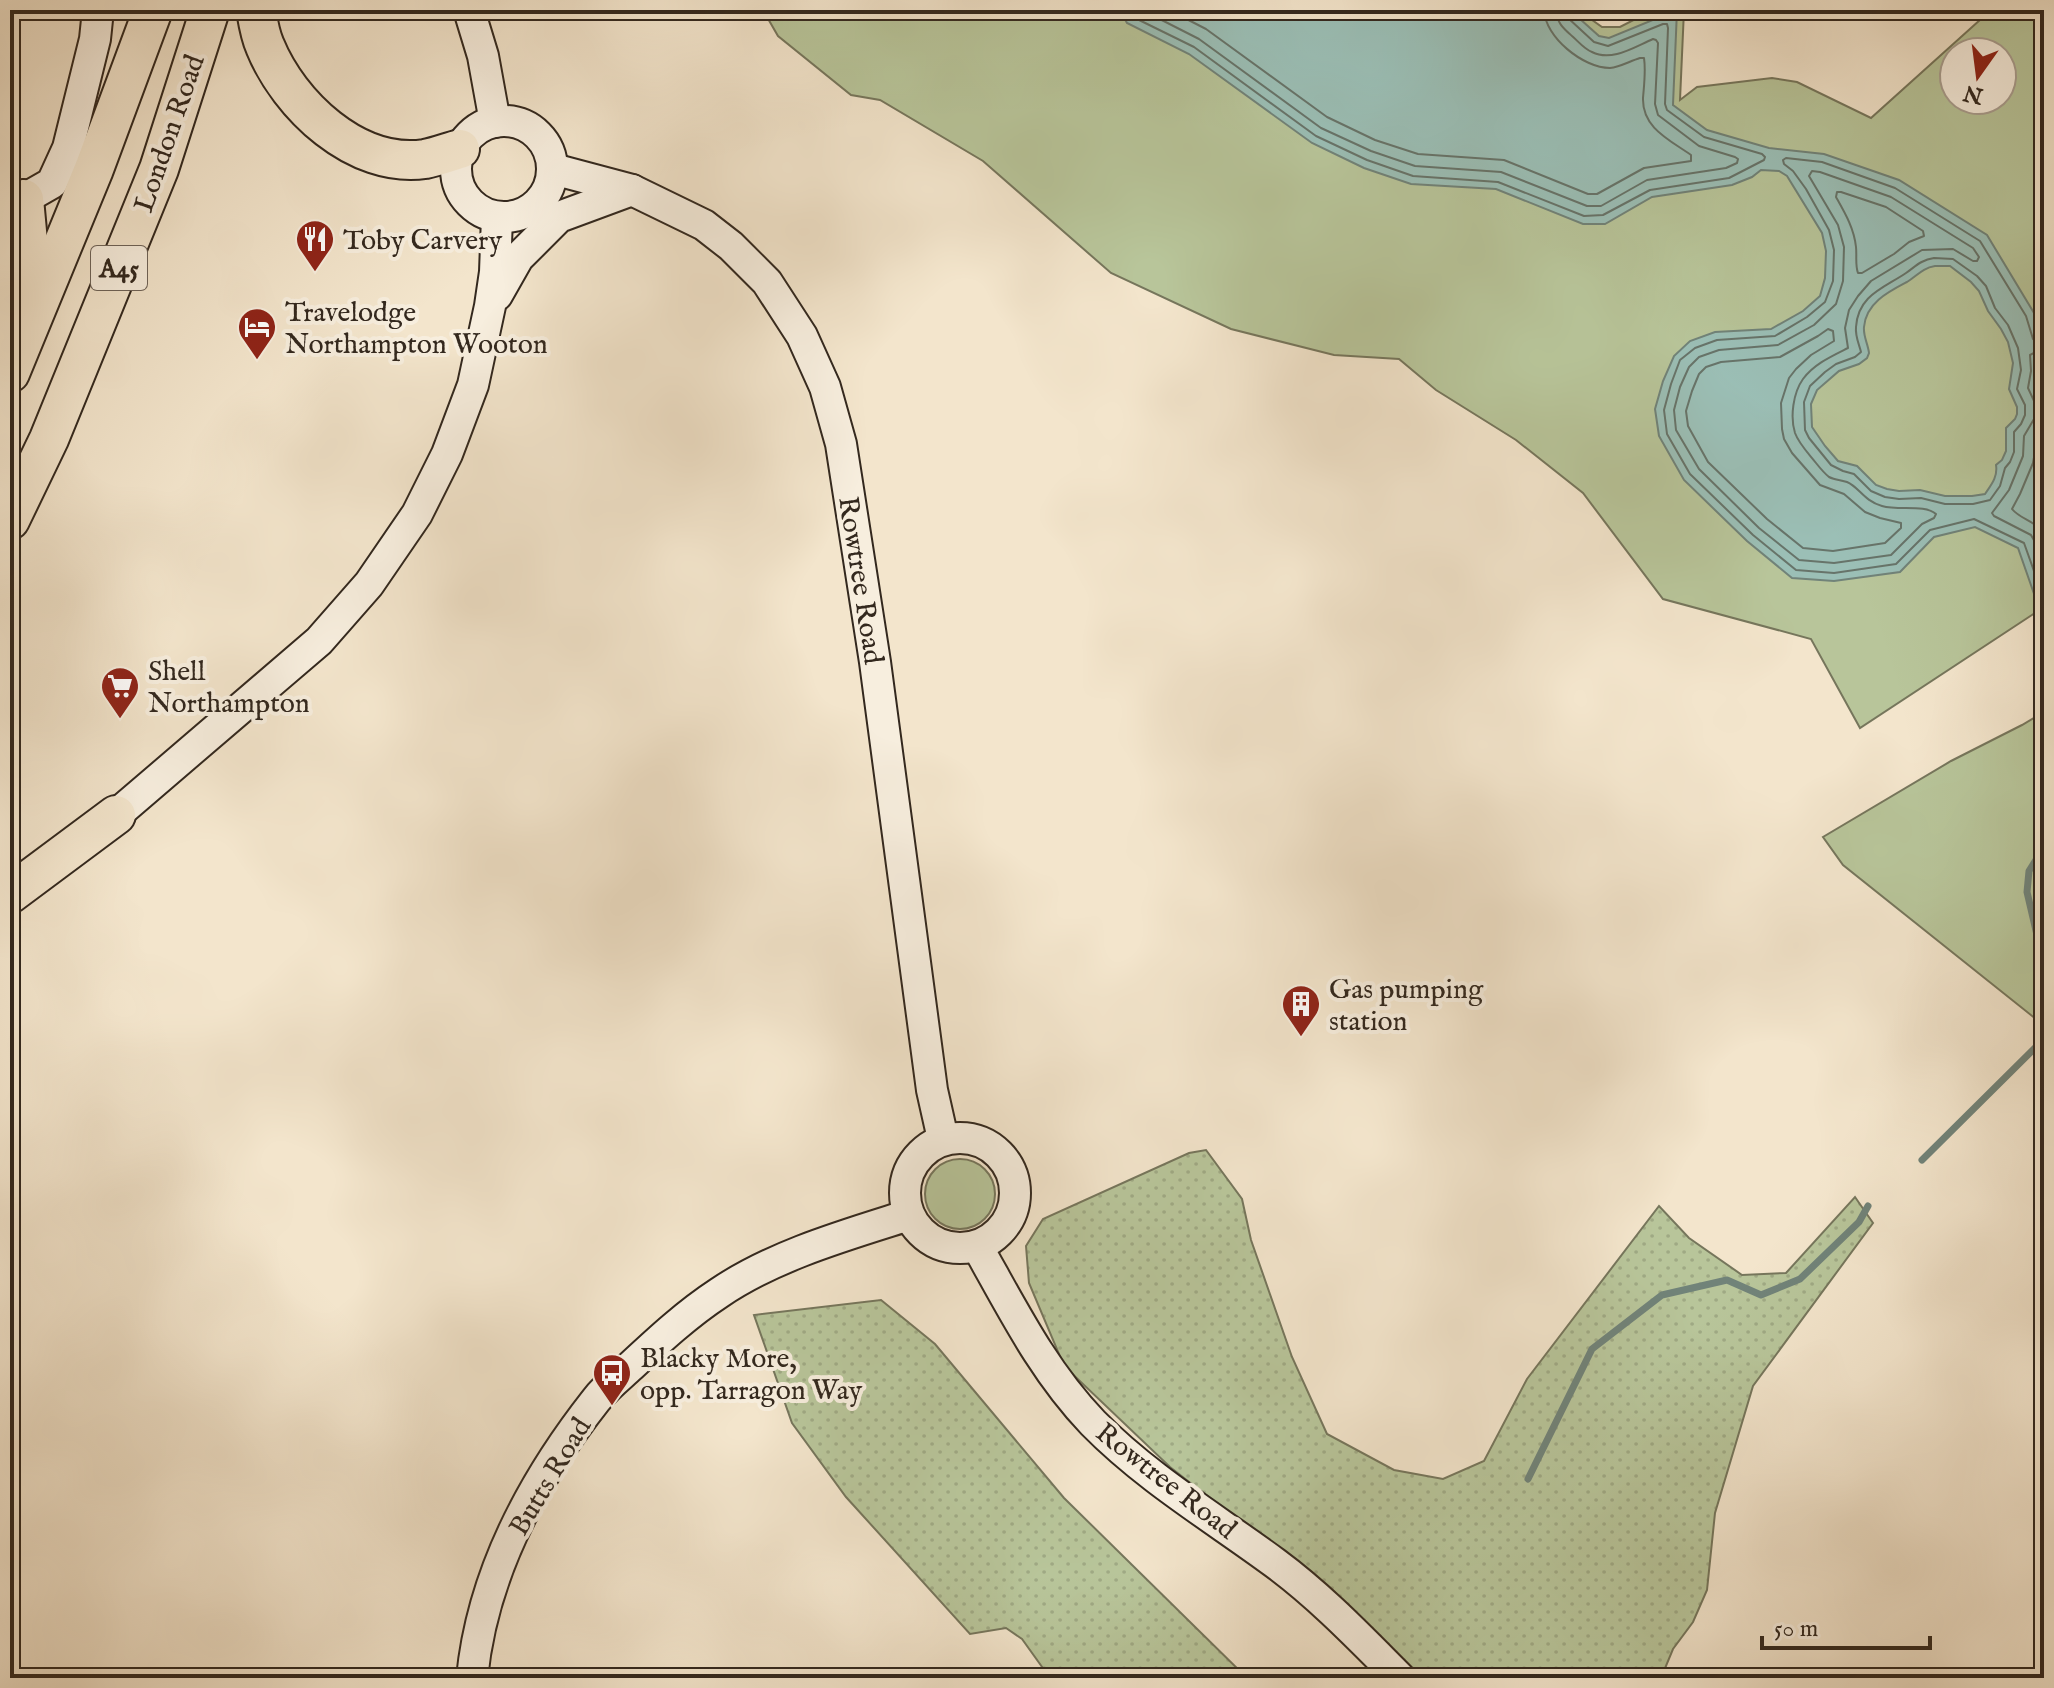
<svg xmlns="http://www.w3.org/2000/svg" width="2054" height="1688" font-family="'IM FELL English',serif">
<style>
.green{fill:#b8c59a;stroke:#76765c;stroke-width:2;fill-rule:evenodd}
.park{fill:url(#park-dots);stroke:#76765c;stroke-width:2}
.water{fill:#9bbfb6;stroke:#718379;stroke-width:2;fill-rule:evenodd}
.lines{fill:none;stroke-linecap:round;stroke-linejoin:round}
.shore{stroke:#67746a;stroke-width:2}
.stream{stroke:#718379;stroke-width:7}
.secondary-casing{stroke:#33281e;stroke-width:34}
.highway-casing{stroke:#33281e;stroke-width:42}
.secondary{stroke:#f7eede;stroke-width:30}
.highway{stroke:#f3e5cc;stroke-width:38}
.labels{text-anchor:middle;stroke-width:8;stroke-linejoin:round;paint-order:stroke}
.shield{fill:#f7eede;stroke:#6e6358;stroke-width:2}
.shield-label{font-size:26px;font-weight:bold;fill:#33281e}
.street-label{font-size:28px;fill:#33281e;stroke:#f7eede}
.poi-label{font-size:28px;fill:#33281e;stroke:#f7eede;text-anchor:start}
</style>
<defs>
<pattern id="park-dots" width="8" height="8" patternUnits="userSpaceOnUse" patternTransform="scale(2)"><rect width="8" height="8" fill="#b8c59a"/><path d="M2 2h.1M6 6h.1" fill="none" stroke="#9fa984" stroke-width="1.8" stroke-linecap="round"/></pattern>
</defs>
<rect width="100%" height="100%" fill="#f3e5cc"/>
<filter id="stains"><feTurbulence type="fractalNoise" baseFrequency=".0025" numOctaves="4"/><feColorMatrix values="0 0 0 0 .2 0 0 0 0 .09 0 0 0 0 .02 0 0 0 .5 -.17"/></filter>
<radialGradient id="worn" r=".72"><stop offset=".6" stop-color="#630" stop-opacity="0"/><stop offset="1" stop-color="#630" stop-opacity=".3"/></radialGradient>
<!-- green -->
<g class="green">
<path d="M 763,10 L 1578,10 L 1602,27 L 1620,27 L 1653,10 L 1684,10 L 1680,100 L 1697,87 L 1772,78 L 1797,82 L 1871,118 L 1991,10 L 2044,10 L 2044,607 L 1860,728 L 1811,639 L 1663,599 L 1583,493 L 1516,440 L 1436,390 L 1399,359 L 1334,355 L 1231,329 L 1111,273 L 983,161 L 880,100 L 851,95 L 778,36 ZM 1954,52 L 2002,52 L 2002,100 L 1954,100 Z"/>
<polygon points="2044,712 2044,1023 2041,1023 1843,865 1823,837 1951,761 2022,725"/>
<circle cx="960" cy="1194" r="35"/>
</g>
<!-- park -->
<g class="park">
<polygon points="1206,1150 1242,1199 1251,1240 1292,1357 1327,1434 1394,1470 1443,1479 1484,1461 1527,1379 1659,1206 1689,1238 1742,1275 1786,1273 1855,1197 1873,1223 1753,1386 1715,1513 1707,1590 1693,1622 1673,1649 1661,1678 1417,1678 1402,1659 1318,1583 1170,1467 1064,1366 1029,1283 1026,1246 1043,1219 1189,1153"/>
<polygon points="881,1300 935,1344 1064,1498 1247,1678 1050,1678 1022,1639 1006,1628 970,1634 846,1497 792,1423 754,1315"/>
</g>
<!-- water -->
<path class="water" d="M 1120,10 L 1570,10 L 1599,36 L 1609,38 L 1677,10 L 1673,105 L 1707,130 L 1769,148 L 1824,154 L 1899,180 L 1987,235 L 2034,313 L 2044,348 L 2044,603 L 2040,611 L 2018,548 L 1975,527 L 1934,537 L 1900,572 L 1834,581 L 1792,578 L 1747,541 L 1684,480 L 1659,436 L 1655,409 L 1663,381 L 1674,356 L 1690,341 L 1715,332 L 1771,329 L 1803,311 L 1820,296 L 1825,278 L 1826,251 L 1822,233 L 1787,176 L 1779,171 L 1761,170 L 1752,177 L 1732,185 L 1652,197 L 1605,224 L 1583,224 L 1496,189 L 1411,184 L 1364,168 L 1312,143 L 1189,54 L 1127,23 ZM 1935,266 L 1950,266 L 1971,282 L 1979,291 L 1988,311 L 2001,329 L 2008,342 L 2013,363 L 2009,389 L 2017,407 L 2017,414 L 2015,419 L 2006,428 L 2006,451 L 2002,460 L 1996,465 C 1998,477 1991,485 1985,494 L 1972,496 L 1945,496 L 1920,490 L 1899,491 L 1887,489 L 1876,485 L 1857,466 L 1838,461 L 1825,446 L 1812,427 L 1811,404 L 1817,390 L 1839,371 L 1859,364 L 1867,358 L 1869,353 C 1868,344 1863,336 1864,327 C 1866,303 1888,292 1907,282 C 1917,276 1922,268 1935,266 Z"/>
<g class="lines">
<!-- shore -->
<g class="shore">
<polyline points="1129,10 1133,17 1194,47 1316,136 1367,160 1413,176 1498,182 1584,216 1603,215 1650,190 1729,178 1764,160 1765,157 1762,154 1704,137 1667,110 1665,104 1668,28 1667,24 1663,24 1608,46 1594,42 1568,18 1566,10"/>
<path d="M 1142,10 L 1199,39 L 1321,128 L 1371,151 L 1415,166 L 1501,172 L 1587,206 L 1601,206 L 1647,180 L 1726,168 L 1737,163 L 1738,159 L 1735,157 L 1699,146 L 1658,115 L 1655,104 L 1658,43 L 1656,40 L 1653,39 C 1634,47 1612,62 1592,52 C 1584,49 1578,41 1572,36 C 1563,28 1557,23 1556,10"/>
<path d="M 1169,10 L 1206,29 L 1327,117 L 1375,140 L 1418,154 L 1504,160 L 1588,194 L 1597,194 L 1644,168 L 1691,161 L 1691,155 C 1670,140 1642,128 1643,98 C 1644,85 1646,71 1644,58 L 1640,58 C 1630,61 1620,67 1610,68 C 1583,68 1545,37 1544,10"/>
<path d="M 1812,171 L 1820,172 L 1891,197 L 1973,248 L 1979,257 L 1977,261 L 1973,261 L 1953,249 L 1922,250 L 1871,281 L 1858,296 L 1849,310 L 1845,328 L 1848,348 C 1832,356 1814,364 1803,379 C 1793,393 1790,417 1795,433 C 1799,444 1809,454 1816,463 C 1820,468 1824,473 1829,477 C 1835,480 1841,480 1847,482 C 1859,487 1864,501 1882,506 C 1899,511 1924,504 1936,514 L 1934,518 L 1922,524 L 1891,555 L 1834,563 L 1799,560 L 1759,528 L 1699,469 L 1676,430 L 1674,410 L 1680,387 L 1689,367 L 1699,357 L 1719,350 L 1778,345 L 1814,325 L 1836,304 L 1843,281 L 1844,247 L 1838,225 L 1809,176 Z"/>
<path d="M 1837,192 L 1841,192 L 1886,207 L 1923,231 L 1924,236 L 1909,242 L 1894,254 L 1862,273 L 1858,273 C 1855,265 1857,256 1856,247 C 1854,228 1845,213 1836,197 Z"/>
<path d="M 1934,258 L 1953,259 L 1977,276 L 1986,286 L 1995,308 L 2008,325 L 2018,348 L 2021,370 L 2017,389 L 2025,405 L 2025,415 L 2021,424 L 2014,432 L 2014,452 L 2010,462 L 2005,468 L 2000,486 L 1990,500 L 1973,504 L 1945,504 L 1921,498 L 1899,499 L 1885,497 L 1871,491 L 1854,474 L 1843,471 L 1831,465 L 1809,438 L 1805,430 L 1804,402 L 1810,386 L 1825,372 L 1836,364 L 1855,357 L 1861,352 C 1859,344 1855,336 1856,327 C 1858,295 1884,288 1906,273 C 1916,266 1921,260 1934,258 Z"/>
<polygon points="1828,329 1833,331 1834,341 1811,355 1796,369 1789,378 1781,403 1782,429 1784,439 1792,453 1820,485 1844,494 1865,512 1880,518 1901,523 1901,528 1885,543 1833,551 1803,548 1767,519 1708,462 1688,426 1686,411 1692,391 1699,374 1706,367 1721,362 1780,357 1818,336"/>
<polyline points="2044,344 2038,343 2033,339 2026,316 1980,241 1895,188 1822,162 1786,158 1783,160 1784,164 1793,171 1806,189 1829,230 1834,250 1833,281 1825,302 1807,317 1775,336 1717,340 1695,348 1680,360 1671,384 1664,410 1667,434 1690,474 1753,535 1796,570 1834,573 1896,564 1930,530 1974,519 2024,543 2044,599"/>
<polyline points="2044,354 2034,353 2030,355 2031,371 2028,388 2035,403 2034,419 2024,436 2023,456 2009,490 1992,513 1994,516 2031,535 2035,542 2044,568"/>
<path d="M 2044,427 L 2037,440 L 2033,463 L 2020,494 L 2012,509 C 2020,519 2035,521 2044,533"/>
</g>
<!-- stream -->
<g class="stream">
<polyline points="2044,847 2029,871 2027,892 2044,965"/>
<polyline points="1922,1160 2044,1039"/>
<polyline points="1528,1479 1592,1349 1662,1295 1727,1280 1761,1295 1800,1279 1859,1222 1868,1206"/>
</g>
<!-- secondary casing -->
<g class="secondary-casing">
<g id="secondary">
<polyline points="469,10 483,56 495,122"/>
<circle cx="504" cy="169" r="48"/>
<polyline points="553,169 632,190 704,225 731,246 767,282 802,336 825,387 841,444 875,662 932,1090 943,1139"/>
<polyline points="24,199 52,183 68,148 95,39 98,10"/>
<polyline points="497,295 518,258 559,217 632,190"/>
<polyline points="116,815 319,641 369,584 417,514 447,454 473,385 490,306 495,272 497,217"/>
<circle cx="960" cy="1193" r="55"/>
<path d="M 977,1246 C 1012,1308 1043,1371 1093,1423 C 1147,1478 1214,1518 1275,1563 C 1321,1597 1360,1638 1400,1678"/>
<path d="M 472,1678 C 482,1575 533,1480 596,1400 C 606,1387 619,1377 631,1366 C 659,1340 687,1314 719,1293 C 775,1255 846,1235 909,1215"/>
</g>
</g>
<!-- highway casing -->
<g class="highway-casing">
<g id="highway">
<path d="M 256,10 C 258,22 260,35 265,46 C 289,105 356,169 425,159 C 436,157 449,152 460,149"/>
<polyline points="10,301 28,242 24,199"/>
<polyline points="10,373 94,169 153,10"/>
<polyline points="10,520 49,439 159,169 210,10"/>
<polyline points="10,894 116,815"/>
</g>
</g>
<!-- secondary -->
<use href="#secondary" class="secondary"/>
<!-- highway -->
<use href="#highway" class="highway"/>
</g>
<!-- icons -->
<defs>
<g id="restaurant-pin" transform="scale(2)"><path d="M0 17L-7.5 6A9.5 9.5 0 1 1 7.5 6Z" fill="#8f2418" stroke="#f7eede"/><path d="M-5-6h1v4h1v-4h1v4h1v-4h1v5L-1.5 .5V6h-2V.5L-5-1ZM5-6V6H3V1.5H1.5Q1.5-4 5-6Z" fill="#fff"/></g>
<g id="hotel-pin" transform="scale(2)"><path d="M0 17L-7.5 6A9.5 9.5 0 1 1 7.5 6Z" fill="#8f2418" stroke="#f7eede"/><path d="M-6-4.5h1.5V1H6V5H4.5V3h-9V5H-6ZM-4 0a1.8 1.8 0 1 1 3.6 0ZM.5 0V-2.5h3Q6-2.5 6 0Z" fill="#fff"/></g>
<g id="supermarket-pin" transform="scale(2)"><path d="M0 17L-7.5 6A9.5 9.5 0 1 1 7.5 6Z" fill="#8f2418" stroke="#f7eede"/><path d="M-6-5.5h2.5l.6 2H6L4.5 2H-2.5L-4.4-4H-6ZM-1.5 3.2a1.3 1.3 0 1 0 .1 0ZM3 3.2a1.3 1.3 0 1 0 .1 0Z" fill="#fff"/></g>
<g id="building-pin" transform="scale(2)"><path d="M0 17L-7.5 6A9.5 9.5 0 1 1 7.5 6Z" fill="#8f2418" stroke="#f7eede"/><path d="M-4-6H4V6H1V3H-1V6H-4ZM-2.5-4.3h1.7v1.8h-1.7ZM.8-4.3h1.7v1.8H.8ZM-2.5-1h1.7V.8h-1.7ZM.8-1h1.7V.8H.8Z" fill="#fff"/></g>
<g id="bus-pin" transform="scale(2)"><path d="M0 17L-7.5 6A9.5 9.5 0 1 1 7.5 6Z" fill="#8f2418" stroke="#f7eede"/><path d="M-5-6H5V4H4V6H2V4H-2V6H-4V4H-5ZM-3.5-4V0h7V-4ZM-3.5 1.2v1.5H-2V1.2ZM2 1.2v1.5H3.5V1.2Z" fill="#fff"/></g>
</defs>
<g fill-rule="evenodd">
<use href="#restaurant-pin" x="315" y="239"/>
<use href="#hotel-pin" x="257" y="327"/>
<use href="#supermarket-pin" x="120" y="686"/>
<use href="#building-pin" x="1301" y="1004"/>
<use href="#bus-pin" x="612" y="1373"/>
</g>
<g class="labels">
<!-- shield labels -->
<rect class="shield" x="91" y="246" width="56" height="44" rx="6"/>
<g class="shield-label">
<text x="119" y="277">A45</text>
</g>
<!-- street labels -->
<g class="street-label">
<text transform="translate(168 133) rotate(-71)" y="10">London Road</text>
<text transform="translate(862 580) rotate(81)" y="10">Rowtree Road</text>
<text transform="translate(549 1476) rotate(-59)" y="10">Butts Road</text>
<text transform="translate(1167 1480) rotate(38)" y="10">Rowtree Road</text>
</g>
<!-- poi labels -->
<g class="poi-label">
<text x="343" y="249">Toby Carvery</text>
<text x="285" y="321">Travelodge<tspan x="285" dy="32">Northampton Wooton</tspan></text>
<text x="148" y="680">Shell<tspan x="148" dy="32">Northampton</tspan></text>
<text x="1329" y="998">Gas pumping<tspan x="1329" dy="32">station</tspan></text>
<text x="640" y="1367">Blacky More,<tspan x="640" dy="32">opp. Tarragon Way</tspan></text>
</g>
</g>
<!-- margin -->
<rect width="2054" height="1688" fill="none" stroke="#f3e5cc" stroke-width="40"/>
<rect x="12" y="12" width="2030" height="1664" fill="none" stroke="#33281e" stroke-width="4"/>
<rect x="20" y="20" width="2014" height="1648" fill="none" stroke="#33281e" stroke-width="2"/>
<!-- north arrow -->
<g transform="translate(1978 76) rotate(194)"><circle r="38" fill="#f7eede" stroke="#a99f91" stroke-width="2"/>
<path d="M0-6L14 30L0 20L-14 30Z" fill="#8f2418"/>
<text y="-12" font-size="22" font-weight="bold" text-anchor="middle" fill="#33281e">N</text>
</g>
<!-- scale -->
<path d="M1762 1636v12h168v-12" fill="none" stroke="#33281e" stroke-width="4"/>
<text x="1774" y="1636" font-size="24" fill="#33281e" stroke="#f7eede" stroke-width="6" paint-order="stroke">50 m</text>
<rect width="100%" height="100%" filter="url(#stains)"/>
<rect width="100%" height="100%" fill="url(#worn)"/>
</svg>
